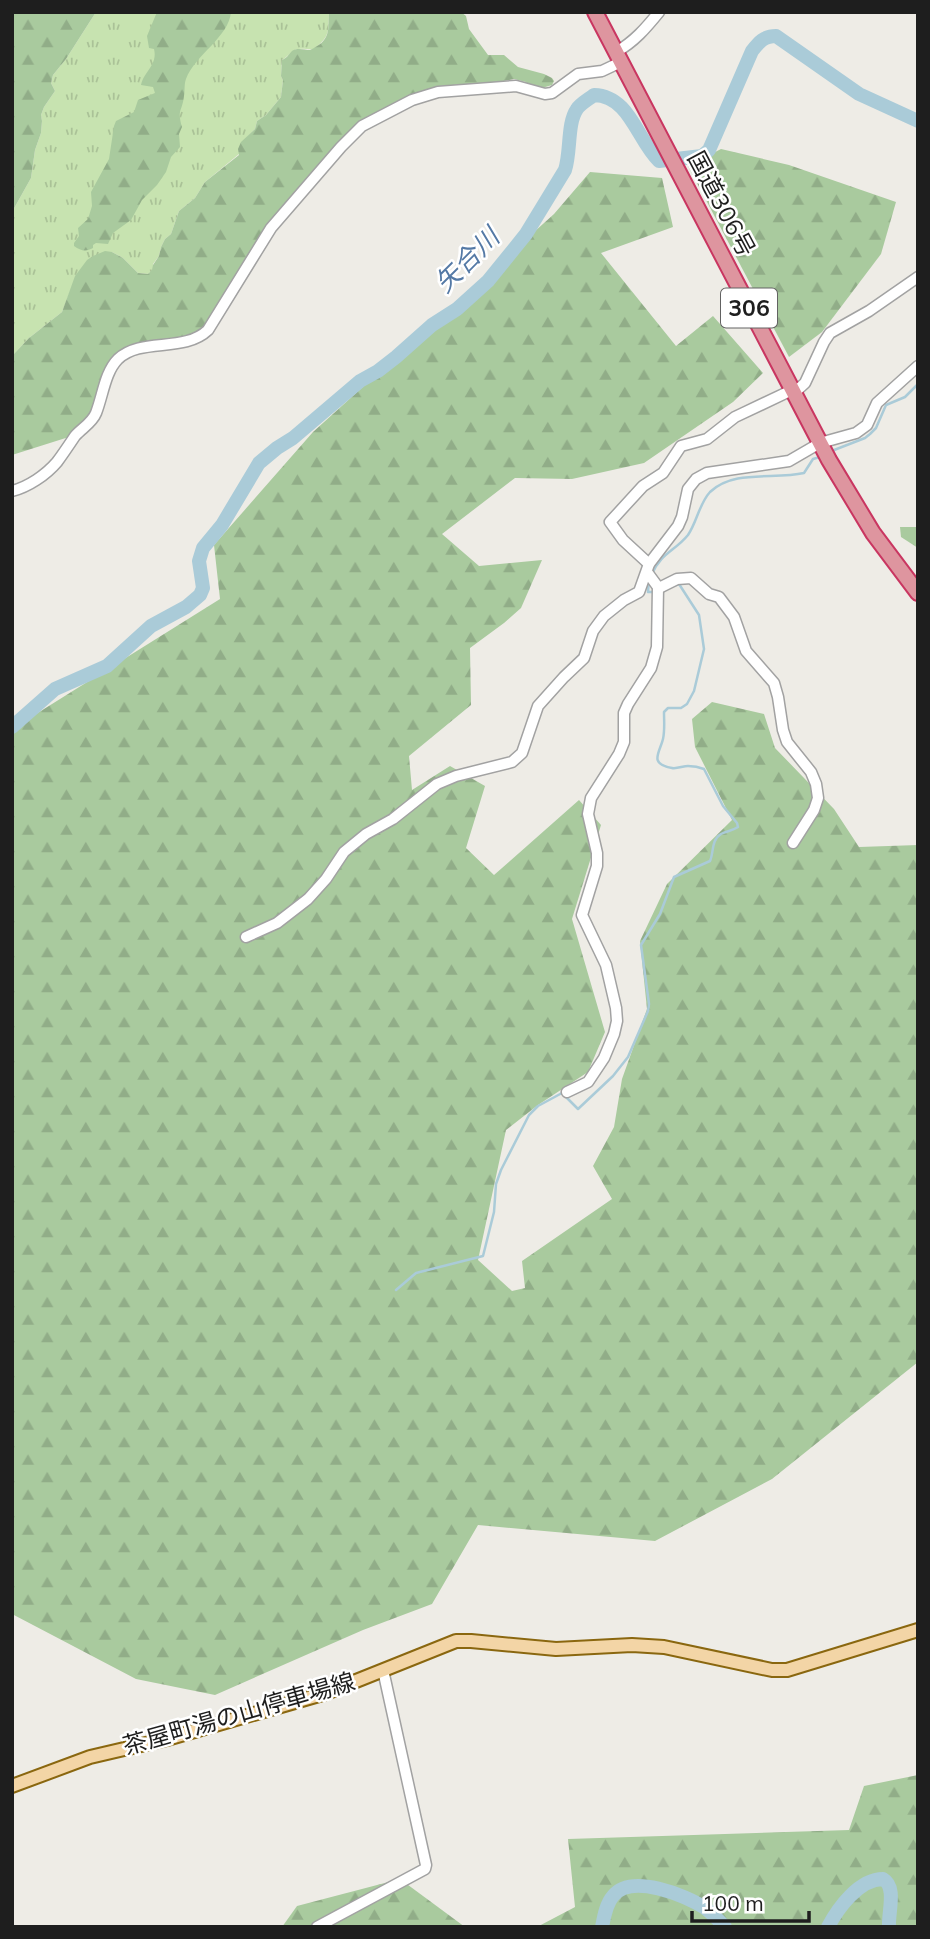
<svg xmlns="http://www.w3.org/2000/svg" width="930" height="1939" font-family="Mulish,'Noto Sans JP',sans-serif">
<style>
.grass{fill:url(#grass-tufts)}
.forest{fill:url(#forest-firs)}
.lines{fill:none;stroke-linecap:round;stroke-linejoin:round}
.stream{stroke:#aacbd8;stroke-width:2.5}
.river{stroke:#aacbd8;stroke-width:14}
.minor-casing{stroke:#a2a2a2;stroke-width:13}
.major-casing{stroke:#8a670f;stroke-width:16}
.highway-casing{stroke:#c93661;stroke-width:18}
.minor{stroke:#fff;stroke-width:10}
.major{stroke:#f3d5a6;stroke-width:12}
.highway{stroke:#de959f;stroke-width:14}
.labels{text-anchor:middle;stroke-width:5;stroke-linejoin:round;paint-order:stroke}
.shield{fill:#fff;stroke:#626262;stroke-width:2}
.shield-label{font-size:23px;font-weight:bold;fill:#1e1e1e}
.street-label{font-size:24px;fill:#1e1e1e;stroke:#fff}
.water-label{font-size:26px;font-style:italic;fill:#5479a5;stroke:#fff}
</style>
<defs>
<pattern id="grass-tufts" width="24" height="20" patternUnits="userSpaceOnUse" patternTransform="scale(1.75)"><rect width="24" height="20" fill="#c7e3b0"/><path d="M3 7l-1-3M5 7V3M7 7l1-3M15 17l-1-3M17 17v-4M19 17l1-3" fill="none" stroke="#aac297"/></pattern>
<pattern id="forest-firs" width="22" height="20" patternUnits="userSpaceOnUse" patternTransform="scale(1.75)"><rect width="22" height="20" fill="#a9ca9e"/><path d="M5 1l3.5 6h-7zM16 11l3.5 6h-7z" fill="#91ad88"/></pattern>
</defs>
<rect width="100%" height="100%" fill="#eeece6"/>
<!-- grass -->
<path class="grass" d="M 96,12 L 329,12 C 328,32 331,35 314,49 C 308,50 304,48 299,49 C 292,49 288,57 282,60 L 281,76 L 283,80 L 281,97 L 266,115 L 257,121 L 255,129 L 247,137 L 239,154 L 205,182 L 195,198 L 179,211 L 171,234 L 165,239 L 161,247 L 159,256 L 153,264 L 153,270 L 148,274 L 138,273 L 123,258 L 112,252 L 82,268 L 76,276 L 62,312 L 29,338 L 12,356 L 12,212 L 31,178 L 35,150 L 41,133 L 42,121 L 41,115 L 44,107 L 55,91 L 51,83 L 53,75 L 66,59 Z"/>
<!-- forest -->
<g class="forest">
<polygon points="12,12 96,12 66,59 53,75 51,83 55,91 44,107 41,115 42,121 41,133 35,150 31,178 12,212"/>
<path d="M 157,12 L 231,12 C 229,37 195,55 186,79 C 184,84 185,91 184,96 C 182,113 177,108 182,127 L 179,134 L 180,147 L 171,157 L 166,172 L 157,185 L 142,200 L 131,220 L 113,233 L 108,244 L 96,243 L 93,245 L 93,248 C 86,252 81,251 74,246 L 74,243 L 79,236 L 78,228 L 88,219 L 92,206 L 91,192 L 109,159 L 114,126 L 116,121 L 134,112 L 138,100 L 155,93 L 153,87 L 141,85 C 144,71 158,65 154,49 L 149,48 L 147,36 Z"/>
<path d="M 329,12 L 461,12 L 466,16 L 469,29 L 488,55 L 504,55 L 518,67 L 544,74 L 552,78 L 554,81 L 552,85 L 542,88 L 528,86 L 526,82 L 514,79 L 498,82 L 439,86 L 366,120 L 273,220 L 210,323 L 197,334 L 122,351 L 89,418 L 72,436 L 12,455 L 12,356 L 29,338 L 62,312 L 75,276 L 87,260 L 93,256 L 105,251 L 112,252 L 123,258 L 138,273 L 148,274 L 152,270 L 153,265 L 159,256 L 161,247 L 165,239 L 171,234 L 179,211 L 195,198 L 205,182 L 239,155 L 238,149 L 241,142 L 255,129 L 257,121 L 266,115 L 281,97 L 283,80 L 281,76 L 282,60 C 288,57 288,55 292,51 C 297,47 305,50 310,50 C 331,40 328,32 329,12 Z"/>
<polygon points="721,149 789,165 896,202 881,254 822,332 789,357 688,166"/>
<polygon points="590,172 662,178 673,227 601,253 676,346 713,316 763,373 733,402 644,463 572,479 515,478 442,534 479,566 542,560 521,608 504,623 470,648 471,705 409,756 412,790 450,766 485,786 466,848 494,875 579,800 601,825 572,919 605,1032 588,1072 538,1105 506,1130 478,1260 512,1291 525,1288 522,1261 612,1199 593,1166 614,1127 622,1079 647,1009 640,941 667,884 732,820 695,747 692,719 712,702 764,714 775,748 834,809 859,847 918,845 918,1362 772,1479 655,1541 478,1525 432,1604 363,1630 215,1695 136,1679 12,1614 12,729 220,599 214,545 313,432 554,214"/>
<polygon points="900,527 918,527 918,548 901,537"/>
<polygon points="918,1775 918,1927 537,1927 575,1907 568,1839 849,1830 864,1786"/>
<polygon points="400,1879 465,1927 282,1927 297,1906"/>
</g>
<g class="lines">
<!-- stream -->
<g class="stream">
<polyline points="829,452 865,438 870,434 876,428 886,405 905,397 918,384"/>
<path d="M 652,574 C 661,553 675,551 688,535 C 697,522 699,504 710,492 C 734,469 774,480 804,473 L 813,459 L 820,457"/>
<polyline points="649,580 648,592 654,592"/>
<path d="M 396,1290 L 416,1273 L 483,1256 L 494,1212 L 496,1184 L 501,1170 L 529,1115 L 538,1106 L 562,1093 L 578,1109 L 613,1076 L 628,1057 L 648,1011 L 649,1004 L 641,945 L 660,914 L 674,877 L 710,861 C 714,852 711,840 721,834 C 727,831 732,831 738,827 L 737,823 L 723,806 L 704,769 C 699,767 694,766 688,766 C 683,766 677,769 672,768 C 648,764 660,752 663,739 C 665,730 664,721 664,712 L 668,708 L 681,708 L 687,704 L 694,691 L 704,649 L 699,615 L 679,584 L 673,586"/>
</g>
<!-- river -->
<g class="river">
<path d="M 12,727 L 55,689 L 107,666 L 151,626 L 186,607 L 200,595 L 203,588 L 199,561 L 203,548 L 222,525 L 259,463 L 277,448 L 293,438 L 360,381 L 378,371 L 396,357 L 432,325 L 457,309 L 488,281 L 526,234 L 565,170 C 571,152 567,123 577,109 C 580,104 589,99 594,95 C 630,96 637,140 659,161 L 702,156 L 709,150 L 752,51 C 759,42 764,36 776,36 L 859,94 L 918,121"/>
<path d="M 602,1927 C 604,1917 606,1904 613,1896 C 631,1873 685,1895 705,1908 C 712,1913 718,1920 725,1927"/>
<path d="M 828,1927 C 838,1908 859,1879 883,1879 C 897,1887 888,1912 889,1927"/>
</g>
<!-- minor casing -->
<g class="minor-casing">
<g id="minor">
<path d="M 616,52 C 634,42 646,28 659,12"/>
<polyline points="794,393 805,383 824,342 830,333 869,311 918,277"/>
<path d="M 12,491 C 28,487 46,475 57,462 C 63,454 69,445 75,436 C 82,428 92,423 96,413 C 103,395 105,372 118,359 C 141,337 184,353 208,330 L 271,228 L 341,147 L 362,126 L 412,100 L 438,92 L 516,86 L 545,94 L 552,93 L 578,74 L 602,71 L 621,62"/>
<polyline points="649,564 623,540 610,522 643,486 663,473 681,446 707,439 735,417 792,390"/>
<polyline points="658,587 661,587 677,579 691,578 709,594 719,597 734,617 746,651 774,683 778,697 783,730 787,742 811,772 816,784 818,798 814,810 793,843"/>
<polyline points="246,937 277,923 308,899 326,879 344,852 366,834 393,819 437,784 456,776 512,762 522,753 538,706 564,677 584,658 593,631 604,616 624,600 639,592 649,564 678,526 682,517 688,489 696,479 707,473 789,461 820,443 856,433 867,425 877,403 918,366"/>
<polyline points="567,1092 588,1082 604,1058 614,1034 617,1021 616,1008 606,965 582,915 597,866 597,853 588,814 591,798 619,754 624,742 624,713 628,704 651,668 657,647 658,587 647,572"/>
<polyline points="317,1927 425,1869 426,1865 383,1670"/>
</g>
</g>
<!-- major casing -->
<g class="major-casing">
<polyline id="major" points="12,1786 90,1757 167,1739 326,1693 456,1641 471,1641 556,1649 632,1645 664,1647 772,1670 787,1670 918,1630"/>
</g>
<!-- highway casing -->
<g class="highway-casing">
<polyline id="highway" points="595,12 829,460 873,533 918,593"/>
</g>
<!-- minor -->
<use href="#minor" class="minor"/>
<!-- major -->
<use href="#major" class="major"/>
<!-- highway -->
<use href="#highway" class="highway"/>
</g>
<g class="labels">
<!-- shield labels -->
<rect class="shield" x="721" y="288.5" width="56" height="39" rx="5"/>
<g class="shield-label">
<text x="749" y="316">306</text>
</g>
<!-- street labels -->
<g class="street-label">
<text transform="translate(721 204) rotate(62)" y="8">国道306号</text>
<text transform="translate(239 1714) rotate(-16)" y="8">茶屋町湯の山停車場線</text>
</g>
<!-- water labels -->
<g class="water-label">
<text transform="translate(467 260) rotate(-45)" y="9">矢合川</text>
</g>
</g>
<!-- border -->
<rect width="930" height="1939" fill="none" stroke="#1e1e1e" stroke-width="28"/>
<!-- scale -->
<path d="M692 1911v10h117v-10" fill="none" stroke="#1e1e1e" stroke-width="3.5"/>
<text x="702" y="1911" font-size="21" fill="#1e1e1e" stroke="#ffffff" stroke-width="5" paint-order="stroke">100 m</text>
</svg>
